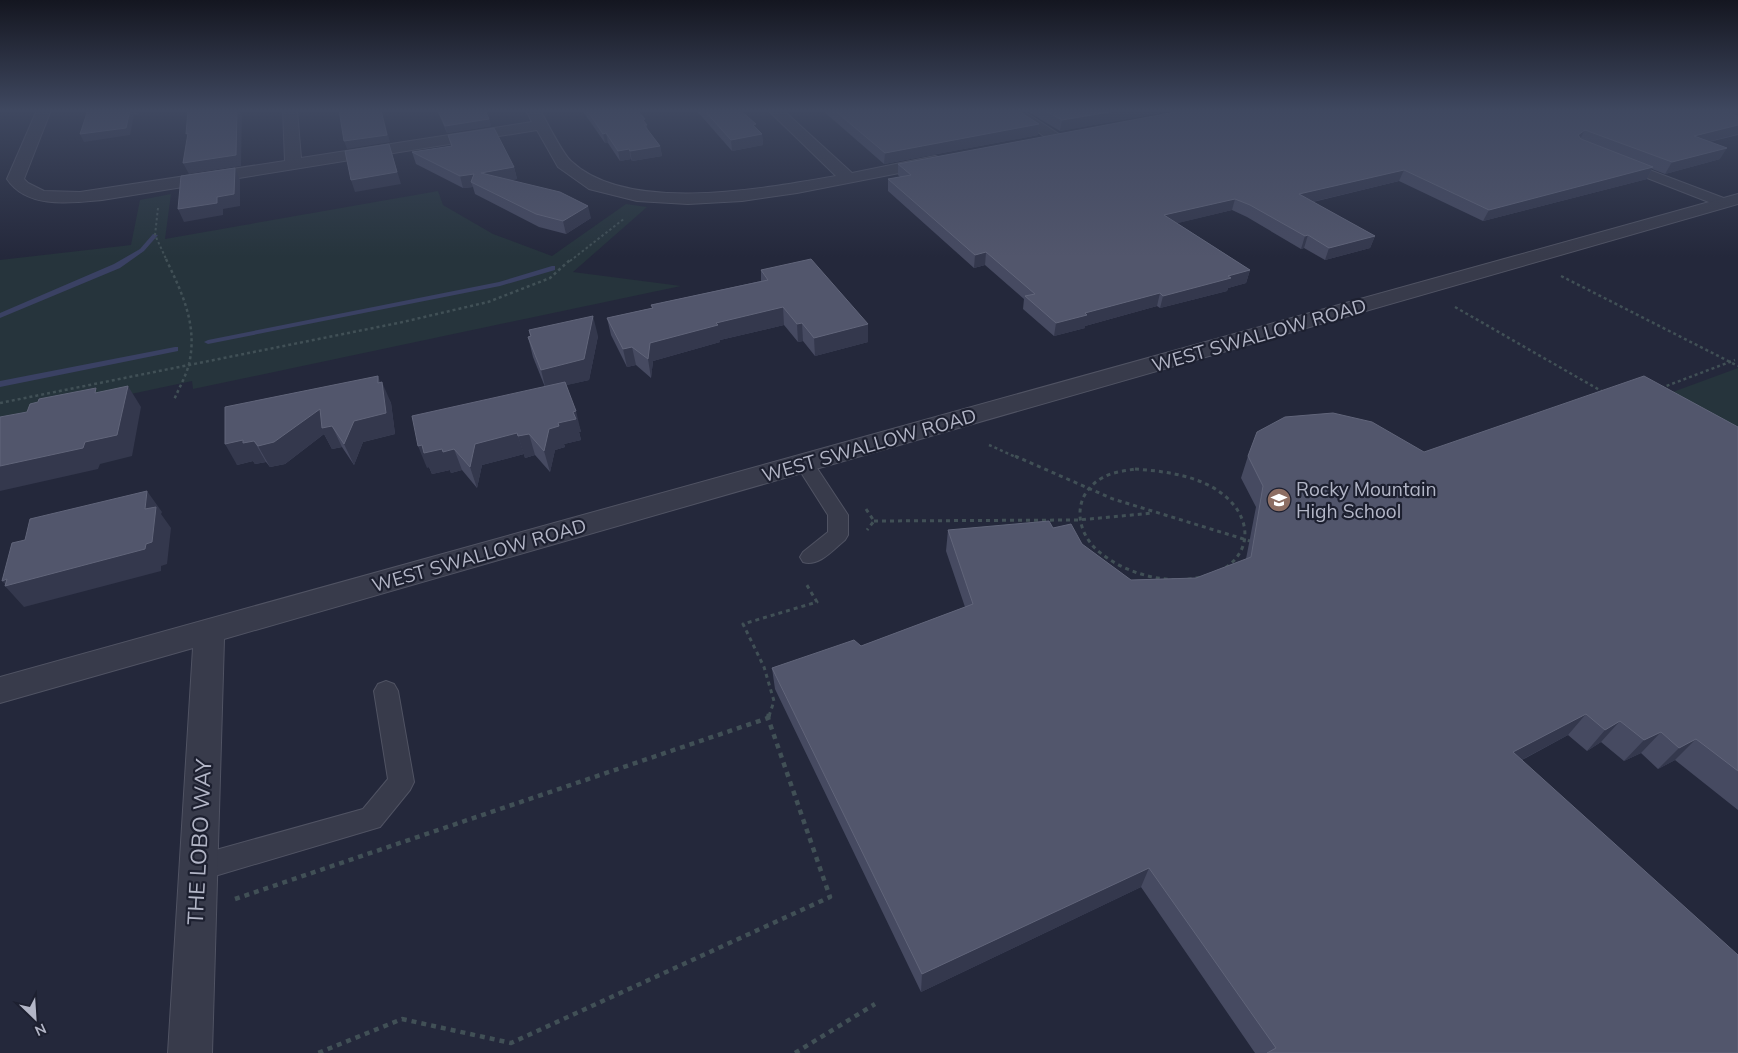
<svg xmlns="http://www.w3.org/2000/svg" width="1738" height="1053" font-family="Mulish,sans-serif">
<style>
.green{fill:#26343c}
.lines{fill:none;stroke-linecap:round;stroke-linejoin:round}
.stream{fill:#3a4163;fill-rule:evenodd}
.lane-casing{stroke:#505363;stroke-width:2}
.street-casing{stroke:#505363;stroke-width:2}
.path-far3{stroke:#415056;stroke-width:2;stroke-dasharray:2.5 2.5;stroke-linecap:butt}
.path-far2{stroke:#415056;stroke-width:2.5;stroke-dasharray:3 3;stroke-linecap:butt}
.path-far1{stroke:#415056;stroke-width:3;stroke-dasharray:4 4;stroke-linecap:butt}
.path{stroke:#415056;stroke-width:4.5;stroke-dasharray:5 5;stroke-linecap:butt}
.lane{fill:#383b4b;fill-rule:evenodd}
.street{fill:#383b4b;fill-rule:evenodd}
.wall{fill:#464a61}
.shaded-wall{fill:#34384d}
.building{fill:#52566c;stroke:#61657a}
.labels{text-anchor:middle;stroke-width:4.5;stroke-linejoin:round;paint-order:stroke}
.street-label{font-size:19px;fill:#b3b6c7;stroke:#1d2030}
.poi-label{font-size:19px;fill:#b3b6c7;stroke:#1d2030;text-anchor:start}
.near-street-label{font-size:22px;fill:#b3b6c7;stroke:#1d2030}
</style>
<rect width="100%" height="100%" fill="#24283b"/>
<!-- green -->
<g class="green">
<polygon points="438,191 443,205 493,234 552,256 626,204 647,207 573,272 681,286 193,389 192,381 0,422 0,260 131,245 140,200 171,194 165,239"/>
<polygon points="1738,368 1738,449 1651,400"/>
</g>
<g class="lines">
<!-- stream -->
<g class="stream">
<polygon points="153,234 158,235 144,251 120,268 0,318 0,313 114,264 140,249"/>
<polygon points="552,266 555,266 555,270 500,286 208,344 204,342 208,340 499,282"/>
<polygon points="175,347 178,347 178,351 0,387 0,381"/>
</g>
<!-- lane casing -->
<g class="lane-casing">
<g id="lane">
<polygon points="1623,160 1729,200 1730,203 1729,206 1719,206 1619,167 1617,164"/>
<path d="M 804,457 L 811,459 L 848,515 L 848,535 L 845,540 C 833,550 819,567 803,562 L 800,557 L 803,552 L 828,532 L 828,515 L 795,463 L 797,459 Z"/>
<polygon points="386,681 394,684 398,691 414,782 410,790 380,827 198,881 188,877 184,868 188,859 198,855 363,809 388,779 374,691 378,684"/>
</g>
</g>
<!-- street casing -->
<g class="street-casing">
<g id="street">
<path d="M 37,110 L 51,110 L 24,179 L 28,183 L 44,191 L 80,192 L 285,161 L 283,110 L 297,110 L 301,158 L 532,122 L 526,110 L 540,110 C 547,122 562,153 571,161 C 628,215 766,188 836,176 L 768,110 L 783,110 L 852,173 L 935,156 L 941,158 L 943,161 L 941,164 L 935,166 L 797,193 L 742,201 L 688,204 L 637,201 L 589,189 L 558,167 L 537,130 L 102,200 C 70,203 27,209 7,179 Z"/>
<polygon points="1006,110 1022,110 1065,138 1063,141 1051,141"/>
<polygon points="1738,194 1738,204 224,639 212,1053 168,1053 193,648 0,703 0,677"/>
</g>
</g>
<!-- path-far3 -->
<g class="path-far3">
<polyline points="158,208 155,235 167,261"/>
<polyline points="570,261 625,218"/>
</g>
<!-- path-far2 -->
<g class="path-far2">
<path d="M 166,259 C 182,293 198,325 189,364 C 186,376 179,388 174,400"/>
<polyline points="1561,276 1738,366"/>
<polyline points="1455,307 1603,392"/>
<polyline points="1661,388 1735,360"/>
<polyline points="0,403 403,322 488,302 550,278 571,259"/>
<polyline points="989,445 1018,458"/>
</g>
<!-- path-far1 -->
<g class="path-far1">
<polyline points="1015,456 1113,499 1250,541"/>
<path d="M 1135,469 C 1161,471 1188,474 1212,487 C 1261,515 1255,569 1196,578 C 1163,584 1123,573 1097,550 C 1074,529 1073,494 1102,478 C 1112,472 1124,471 1135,469 Z"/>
<polyline points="866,509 874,521 867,530"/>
<polyline points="874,521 1078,520 1153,513"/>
<polyline points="769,716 774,701 764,667 743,624 817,602 805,582"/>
</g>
<!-- path -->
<g class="path">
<polyline points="768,718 769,714"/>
<polyline points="235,899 768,718 830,897 511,1043 402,1019 318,1053"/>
<polyline points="795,1053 875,1004"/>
</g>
<!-- lane -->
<use href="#lane" class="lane"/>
<!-- street -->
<use href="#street" class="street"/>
</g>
<!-- wall -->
<g class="wall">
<polygon points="437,110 485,110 489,119 491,126 447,133"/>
<polygon points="582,110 637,110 646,124 648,130 660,146 662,156 632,161 631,159 620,161 608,143 605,143"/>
<polygon points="696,110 740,110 762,134 763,145 732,151"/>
<polygon points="822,110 1017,110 1039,124 1038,135 884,164"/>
<polygon points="1025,110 1177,110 1060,131"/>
<polygon points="1719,110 1738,110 1738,115"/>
<polygon points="1738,116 1738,135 1709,142 1720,159 1665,174 1652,169 1647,179 1483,221 1399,181 1313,202 1375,236 1370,248 1325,260 1304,248 1301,249 1247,217 1232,210 1177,223 1250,270 1246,283 1228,288 1227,291 1160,308 1157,306 1085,326 1085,328 1054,336 1023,309 1024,299 985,265 974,268 888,191 888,179 900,177 898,175 898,164"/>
<polygon points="448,135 514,167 517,179 511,180 591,218 566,234 539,227 475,194 473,187 463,188 416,164 412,152 451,146"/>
<polygon points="761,270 868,342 815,356 803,341 798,342 784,325 720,340 720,342 653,361 651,378 636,365 627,367 611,335 607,318 652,308 651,305 761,281"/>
<polygon points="529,330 598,336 589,380 566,385 581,432 579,432 581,440 564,444 565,447 555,450 550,472 535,455 525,458 524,454 482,465 477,488 462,470 451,473 450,470 432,474 429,467 427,468 545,387 533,357 528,337 530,336"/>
<polygon points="380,383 391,403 395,434 363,442 354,465 342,447 332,449 324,434 285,464 270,467 266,462 255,464 253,461 237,465 225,407"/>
<polygon points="1738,427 1738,810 1675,760 1658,769 1641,753 1624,761 1601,742 1587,751 1568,735 1522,760 1738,1053 1255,1053 1141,887 921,992 775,689 772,668 861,646 965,607 946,551 948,530 1053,528 1082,544 1131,580 1196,578 1246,559 1256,507 1241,478 1248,456 1424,452"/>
</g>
<!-- shaded-wall -->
<g class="shaded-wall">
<polygon points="130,110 139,110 138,115 134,115 130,135 84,142 80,134"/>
<polygon points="237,110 242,110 241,166 189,174 183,163"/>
<polygon points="381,110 390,142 347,149 344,141"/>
<polygon points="1121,110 1177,110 1060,131 1062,120"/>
<polygon points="489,119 491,126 447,133 445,126"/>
<polygon points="1039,124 1038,135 884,164 885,153"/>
<polygon points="1738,125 1738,134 1687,147 1694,136"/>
<polygon points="1585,130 1579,141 1578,135"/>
<polygon points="606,133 608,143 605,143 603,134"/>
<polygon points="762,134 763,145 732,151 731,140"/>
<polygon points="389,144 401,184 355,192 351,180"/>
<polygon points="660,146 662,156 632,161 630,151"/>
<polygon points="1727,148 1720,159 1665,174 1672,162"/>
<polygon points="629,149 631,159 620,161 618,151"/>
<polygon points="514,167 517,179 484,185 481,173"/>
<polygon points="1653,167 1647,179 1483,221 1489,210"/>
<polygon points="235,168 240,180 240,206 223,209 223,215 184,222 178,209 217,197"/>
<polygon points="1404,170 1399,181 1295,206 1299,194"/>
<polygon points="474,174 471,182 473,187 463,188 460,176"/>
<polygon points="1235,199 1232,210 1162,227 1164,215"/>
<polygon points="588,206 591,218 566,234 563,221"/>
<polygon points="1308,235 1304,248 1301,249 1305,236"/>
<polygon points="1375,236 1370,248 1325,260 1329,248"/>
<polygon points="986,252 985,265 974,268 975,255"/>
<polygon points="1250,270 1246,283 1228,288 1227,291 1160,308 1163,296 1228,276"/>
<polygon points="1160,293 1157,306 1085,326 1085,328 1054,336 1056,323 1085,313"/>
<polygon points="783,307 784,325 720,340 720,342 653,361 651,378 648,359 650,343 716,323"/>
<polygon points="593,316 598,336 589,380 546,390 541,370"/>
<polygon points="802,323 803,341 798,342 797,324"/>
<polygon points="868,324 868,342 815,356 814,338"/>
<polygon points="632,347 636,365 627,367 623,349"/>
<polygon points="378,376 383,389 382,382 391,403 395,434 363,442 354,465 344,444 354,421 378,383"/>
<polygon points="128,386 141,407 132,456 100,464 98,469 0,491 0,466 85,442"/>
<polygon points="320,409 332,426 342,447 332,449 324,434 285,464 270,467 258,446"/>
<polygon points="576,411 581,432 579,432 581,440 564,444 565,447 555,450 550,472 544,451 549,429 573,412"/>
<polygon points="517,433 524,454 482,465 477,488 470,467 475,444"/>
<polygon points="529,434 535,455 525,458 518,436"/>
<polygon points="243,440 254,441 266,462 255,464 253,461 237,465 225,444"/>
<polygon points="422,445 442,449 454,449 462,470 451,473 450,470 432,474 429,467 427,468 418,446"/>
<polygon points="147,491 162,512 161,514 171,528 167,564 161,566 161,571 24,607 5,586 6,585 2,581 145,509"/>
<polygon points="1586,714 1568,735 1497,773 1513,752"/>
<polygon points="1620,721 1601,742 1587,751 1605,730"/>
<polygon points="1661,732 1641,753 1624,761 1644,740"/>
<polygon points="1696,739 1675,760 1658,769 1679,748"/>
<polygon points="1149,868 1141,887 921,992 922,974"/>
</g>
<!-- building -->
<g class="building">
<polygon points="88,110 130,110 126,128 80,134"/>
<polygon points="188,110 237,110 236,155 183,163 188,133 186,134"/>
<polygon points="339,110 381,110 387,135 344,141"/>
<polygon points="438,110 485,110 489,119 445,126"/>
<polygon points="587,110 637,110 645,119 643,120 647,125 644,125 660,146 630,151 629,149 618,151 606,133 603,134"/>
<polygon points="704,110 740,110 756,124 753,125 762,134 731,140"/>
<polygon points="834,110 1017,110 1039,124 885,153"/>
<polygon points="1044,110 1121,110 1062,120"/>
<polygon points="1186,110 1718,110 1738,116 1738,125 1694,136 1727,148 1672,162 1585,130 1578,135 1581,139 1653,167 1489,210 1404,170 1299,194 1375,236 1329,248 1308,235 1305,236 1250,205 1235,199 1164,215 1250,270 1228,276 1231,278 1163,296 1160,293 1085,313 1087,315 1056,323 1025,296 1035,294 986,252 975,255 888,179 911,175 898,164"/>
<polygon points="494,128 514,167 481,173 560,192 588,206 563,221 536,214 471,182 474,174 460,176 412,152 452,146 448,135"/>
<polygon points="389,144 397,172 351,180 345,151"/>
<polygon points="235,168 234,194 217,197 217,203 178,209 181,176"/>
<polygon points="811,259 868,324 814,338 802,323 797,324 783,307 716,323 718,325 650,343 648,359 632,347 623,349 607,318 653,308 651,305 768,280 761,270"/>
<polygon points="593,316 584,359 541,370 528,337 531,336 529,330"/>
<polygon points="378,376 378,383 382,382 386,413 354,421 344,444 332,426 322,428 320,409 274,442 258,446 254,441 243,443 243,440 225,444 225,407"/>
<polygon points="1644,376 1738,427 1738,771 1696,739 1679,748 1661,732 1644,740 1620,721 1605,730 1586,714 1513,752 1738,955 1738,1053 1267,1053 1276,1048 1149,868 922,974 772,668 854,640 861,646 973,604 948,530 1049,521 1053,528 1071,524 1082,544 1131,580 1196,578 1251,557 1263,486 1248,456 1257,432 1285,417 1333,413 1372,422 1424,452"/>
<polygon points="565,382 576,411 573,412 576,419 558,423 559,426 549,429 544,451 529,434 518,436 517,433 475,444 470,467 454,449 443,452 442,449 424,453 422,445 418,446 412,416"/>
<polygon points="128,386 117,435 85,442 83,448 0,466 0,417 27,412 30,404 38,402 39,399 96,388 95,393"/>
<polygon points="147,491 145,509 156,507 152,542 146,544 145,549 5,586 7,579 2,581 12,543 25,540 30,519"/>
</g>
<!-- sky -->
<linearGradient id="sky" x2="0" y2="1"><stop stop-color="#141620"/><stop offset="0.43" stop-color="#3f4860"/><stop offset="1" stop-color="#3f4860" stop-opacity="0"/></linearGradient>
<rect width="1738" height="257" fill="url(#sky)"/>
<!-- icons -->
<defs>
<g id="school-disc" transform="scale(1.25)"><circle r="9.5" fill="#8d6e63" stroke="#1d2030"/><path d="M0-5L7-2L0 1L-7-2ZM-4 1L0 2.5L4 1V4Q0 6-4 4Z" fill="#fff"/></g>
</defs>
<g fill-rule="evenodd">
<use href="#school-disc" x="1279" y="500"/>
</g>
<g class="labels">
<!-- street labels -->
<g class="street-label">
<text transform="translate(1259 335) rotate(-16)" y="7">WEST SWALLOW ROAD</text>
<text transform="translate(869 445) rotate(-16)" y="7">WEST SWALLOW ROAD</text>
<text transform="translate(479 555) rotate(-16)" y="7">WEST SWALLOW ROAD</text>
</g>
<!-- poi labels -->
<g class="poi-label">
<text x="1296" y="496">Rocky Mountain<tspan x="1296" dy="22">High School</tspan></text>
</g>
<!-- near-street labels -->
<g class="near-street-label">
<text transform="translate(199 842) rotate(-87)" y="8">THE LOBO WAY</text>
</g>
</g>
<!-- north arrow -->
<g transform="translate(35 1018) rotate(155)" stroke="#1d2030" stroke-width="4" paint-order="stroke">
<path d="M0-4L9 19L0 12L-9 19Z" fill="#b3b6c7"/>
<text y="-8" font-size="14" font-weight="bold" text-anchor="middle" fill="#b3b6c7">N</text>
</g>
</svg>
